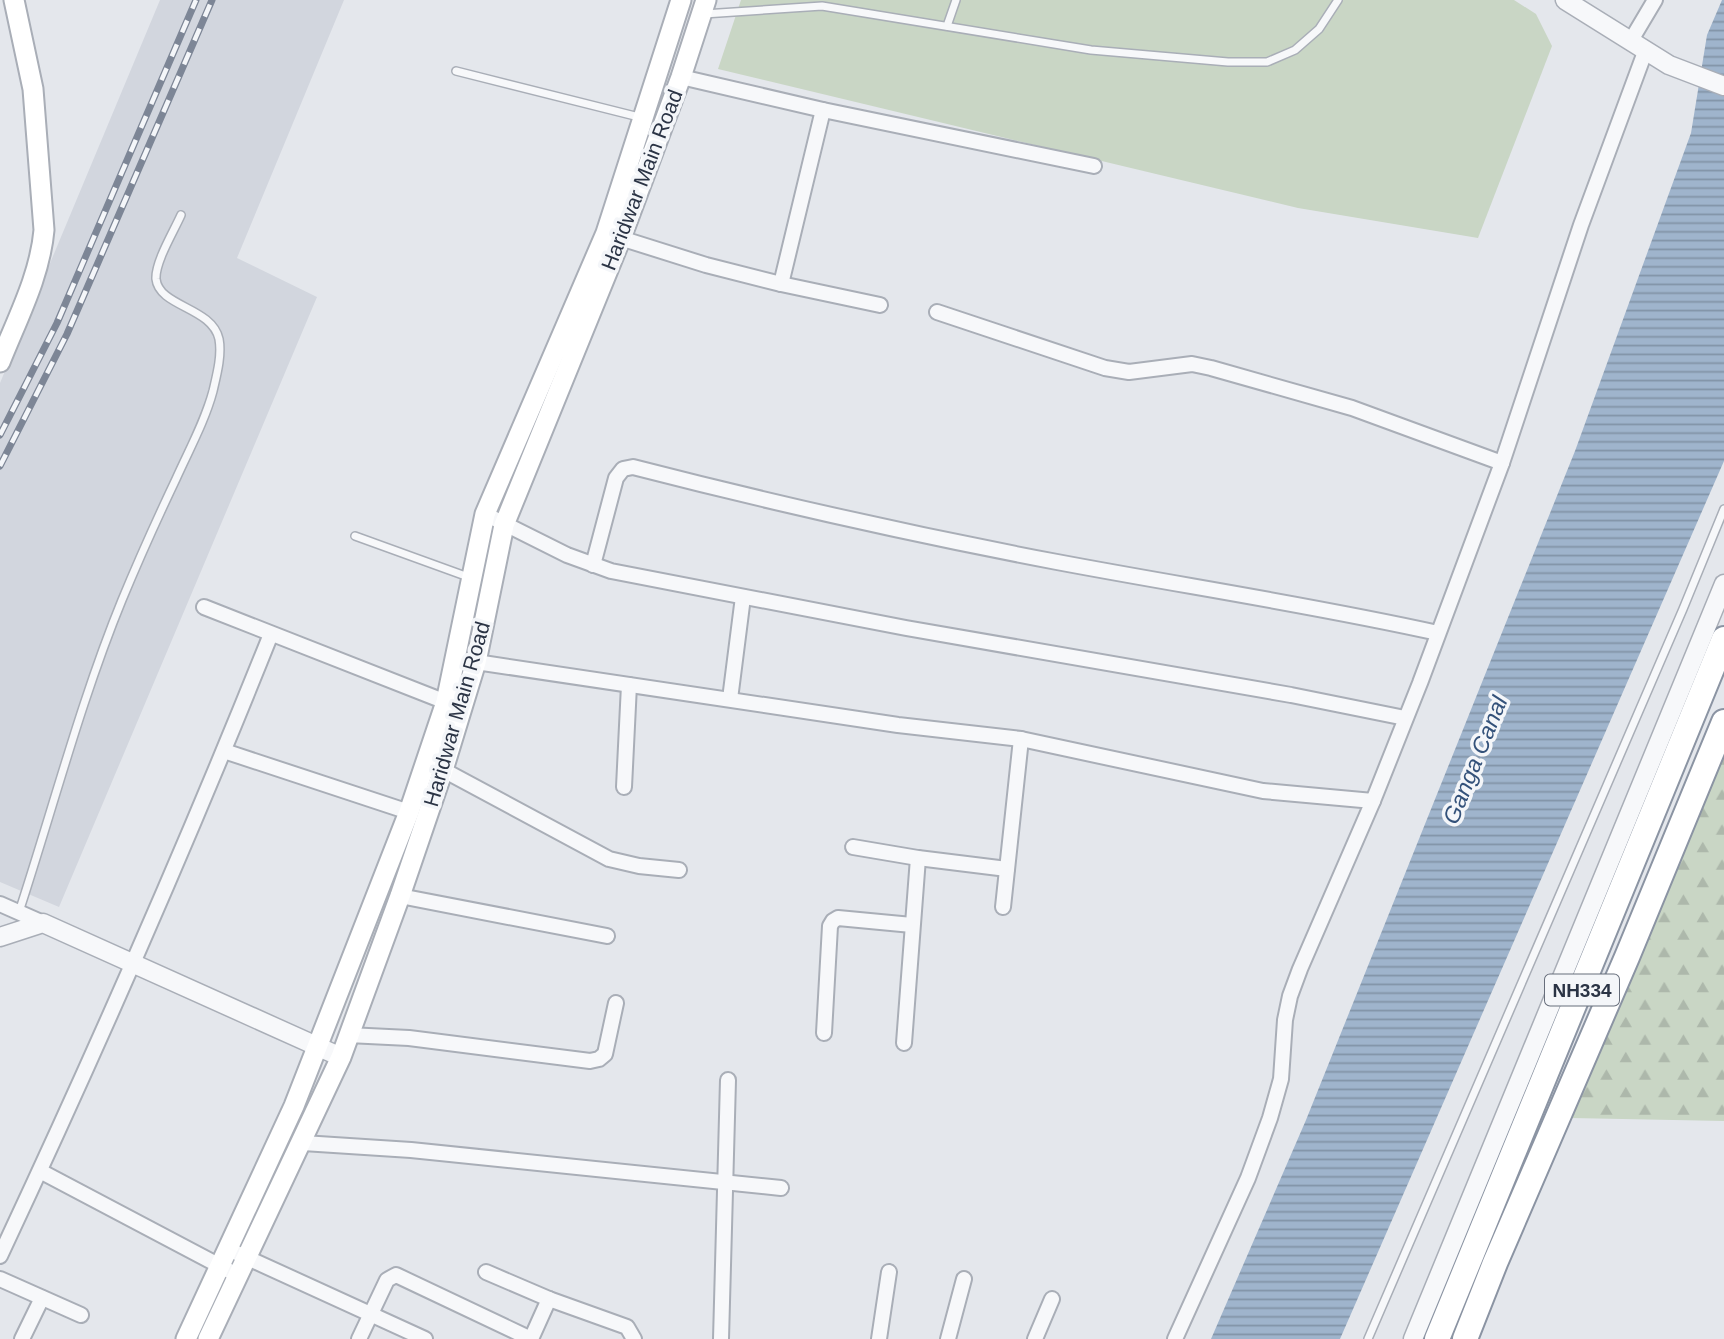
<svg xmlns="http://www.w3.org/2000/svg" width="1724" height="1339" font-family="Arial,sans-serif">
<style>
.built{fill:#d2d6de}
.green{fill:#c9d6c5}
.forest{fill:url(#forest-firs)}
.water{fill:url(#water-rules)}
.lines{fill:none;stroke-linecap:round;stroke-linejoin:round}
.service-casing{stroke:#a9aeb7;stroke-width:10}
.minor-casing{stroke:#a9aeb7;stroke-width:18}
.tertiary-casing{stroke:#a9aeb7;stroke-width:21}
.secondary-casing{stroke:#a9aeb7;stroke-width:23}
.trunk-casing{stroke:#8b94a3;stroke-width:28}
.service{stroke:#f7f8fa;stroke-width:7}
.minor{stroke:#f7f8fa;stroke-width:14}
.tertiary{stroke:#f7f8fa;stroke-width:18}
.secondary{stroke:#fff;stroke-width:19}
.trunk{stroke:#fff;stroke-width:24}
.rail-casing{stroke:#7d8696;stroke-width:7}
.rail{stroke:#f4f6f9;stroke-width:4.5;stroke-dasharray:13;stroke-linecap:butt}
.labels{text-anchor:middle;stroke-width:7;stroke-linejoin:round;paint-order:stroke}
.shield{fill:#f4f6f9;stroke:#676e7b;stroke-width:2}
.shield-label{font-size:19px;font-weight:bold;fill:#2b3445}
.street-label{font-size:21px;fill:#2b3445;stroke:#f4f6f9}
.water-label{font-size:23px;font-style:italic;fill:#34527a;stroke:#f4f6f9}
</style>
<defs>
<pattern id="forest-firs" width="22" height="20" patternUnits="userSpaceOnUse" patternTransform="scale(1.75)"><rect width="22" height="20" fill="#c9d6c5"/><path d="M5 1l3.5 6h-7zM16 11l3.5 6h-7z" fill="#adb8ab"/></pattern>
<pattern id="water-rules" width="6" height="5" patternUnits="userSpaceOnUse" patternTransform="scale(1.75)"><rect width="6" height="5" fill="#9fb4cc"/><path d="M0 2.5h6" fill="none" stroke="#8293a7"/></pattern>
</defs>
<rect width="100%" height="100%" fill="#e4e7ec"/>
<!-- built -->
<polygon class="built" points="160,0 344,0 237,258 317,297 59,907 0,882 0,383"/>
<!-- green -->
<polygon class="green" points="741,0 1514,0 1536,14 1552,46 1478,238 1298,208 718,69"/>
<!-- forest -->
<polygon class="forest" points="1724,751 1724,1121 1571,1118"/>
<!-- water -->
<polygon class="water" points="1722,0 1724,0 1724,461 1340,1339 1211,1339 1306,1120 1575,451 1691,133 1707,35"/>
<g class="lines">
<!-- service casing -->
<g class="service-casing">
<g id="service">
<polyline points="704,14 822,6 1091,50 1228,62 1267,62 1295,50 1319,29 1338,0"/>
<polyline points="947,26 956,0"/>
<polyline points="456,71 643,118"/>
<polyline points="355,536 471,578"/>
<path d="M 19,912 C 53,808 81,700 122,600 C 139,559 157,519 176,479 C 189,450 205,421 213,391 C 217,374 222,355 219,339 C 212,307 159,307 156,279 C 155,262 174,231 181,215"/>
<polyline points="1368,1339 1683,609 1724,509"/>
</g>
</g>
<!-- minor casing -->
<g class="minor-casing">
<g id="minor">
<polyline points="1630,42 1655,0"/>
<polyline points="681,77 823,110 1094,166"/>
<polyline points="614,236 706,265 781,284 880,305"/>
<polyline points="781,284 823,110"/>
<polyline points="937,312 1105,368 1129,372 1192,364 1211,368 1352,408 1502,463"/>
<polyline points="485,514 567,555 611,571 906,628 1291,695 1405,718"/>
<path d="M 593,565 L 616,478 L 623,469 L 633,467 C 773,503 915,535 1057,562 C 1184,586 1312,605 1438,633"/>
<polyline points="204,607 446,702"/>
<polyline points="476,662 898,725 1021,739 1263,791 1373,801"/>
<polyline points="730,699 743,597"/>
<polyline points="224,751 409,812"/>
<polyline points="436,766 609,859 639,866 679,870"/>
<polyline points="624,787 629,685"/>
<polyline points="853,847 918,858 1007,869"/>
<polyline points="400,896 607,936"/>
<polyline points="0,904 43,923"/>
<polyline points="1003,907 1021,739"/>
<polyline points="824,1033 830,926 833,921 838,918 912,925"/>
<polyline points="348,1035 409,1038 590,1061 599,1059 605,1054 616,1003"/>
<polyline points="904,1043 918,858"/>
<polyline points="303,1143 411,1150 781,1188"/>
<polyline points="40,1171 237,1275"/>
<polyline points="228,1249 425,1339"/>
<path d="M 0,1256 C 96,1051 187,844 271,634"/>
<polyline points="486,1272 549,1299 627,1327 634,1339"/>
<polyline points="0,1279 81,1315"/>
<polyline points="22,1339 42,1298"/>
<polyline points="359,1339 387,1280 396,1275 531,1339"/>
<polyline points="531,1339 549,1299"/>
<polyline points="721,1339 728,1080"/>
<polyline points="879,1339 889,1272"/>
<polyline points="948,1339 964,1279"/>
<polyline points="1035,1339 1052,1299"/>
<polyline points="1175,1339 1248,1178 1270,1118 1281,1079 1285,1020 1290,996 1300,969 1373,801 1420,683 1502,463 1581,225 1645,52"/>
</g>
</g>
<!-- tertiary casing -->
<g class="tertiary-casing">
<g id="tertiary">
<polyline points="1565,0 1669,65 1724,86"/>
<polyline points="0,937 43,923 341,1057"/>
<polyline points="1413,1339 1724,584"/>
</g>
</g>
<!-- secondary casing -->
<g class="secondary-casing">
<g id="secondary">
<path d="M 0,362 C 17,319 40,276 44,230 L 33,89 L 14,0"/>
<polyline points="186,1339 294,1106 409,812 446,702 485,514 606,233 681,0"/>
<polyline points="208,1339 341,1057 400,896 443,770 476,662 504,525 621,238 681,77 706,0"/>
</g>
</g>
<!-- trunk casing -->
<g class="trunk-casing">
<g id="trunk">
<polyline points="1437,1339 1724,639"/>
<polyline points="1465,1339 1495,1263 1627,957 1724,722"/>
</g>
</g>
<!-- service -->
<use href="#service" class="service"/>
<!-- minor -->
<use href="#minor" class="minor"/>
<!-- tertiary -->
<use href="#tertiary" class="tertiary"/>
<!-- secondary -->
<use href="#secondary" class="secondary"/>
<!-- trunk -->
<use href="#trunk" class="trunk"/>
<!-- rail casing -->
<g class="rail-casing">
<g id="rail">
<polyline points="0,435 57,323 196,0"/>
<polyline points="0,466 67,334 212,0"/>
</g>
</g>
<!-- rail -->
<use href="#rail" class="rail"/>
</g>
<g class="labels">
<!-- shield labels -->
<rect class="shield" x="1545" y="974.5" width="74" height="31" rx="5"/>
<g class="shield-label">
<text x="1582" y="997">NH334</text>
</g>
<!-- street labels -->
<g class="street-label">
<text transform="translate(642 180) rotate(-69)" y="7">Haridwar Main Road</text>
<text transform="translate(457 714) rotate(-74)" y="7">Haridwar Main Road</text>
</g>
<!-- water labels -->
<g class="water-label">
<text transform="translate(1475 760) rotate(-68)" y="8">Ganga Canal</text>
</g>
</g>
</svg>
